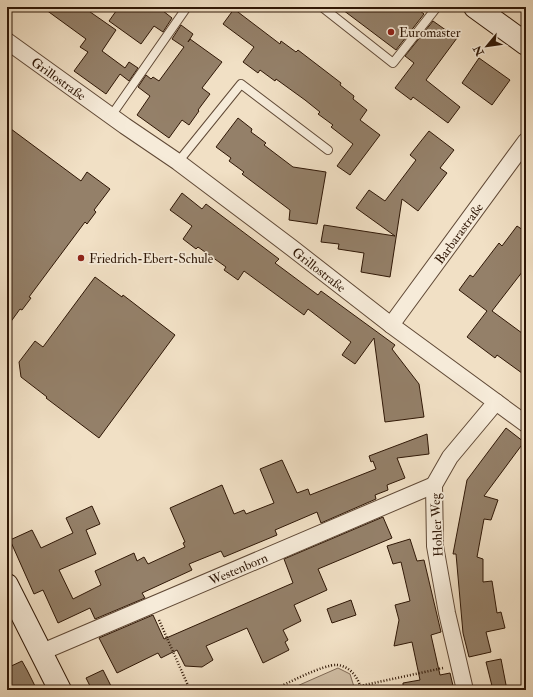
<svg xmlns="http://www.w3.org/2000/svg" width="533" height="697" font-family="'IM FELL Double Pica',serif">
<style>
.green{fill:#d0bea5;stroke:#806a56}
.building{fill:#948069;stroke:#2f1706}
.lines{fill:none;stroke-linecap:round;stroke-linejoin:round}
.lane-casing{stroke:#604936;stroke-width:10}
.street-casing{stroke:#604936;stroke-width:18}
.secondary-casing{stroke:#2f1706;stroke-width:24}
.path{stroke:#2f1706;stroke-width:2.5;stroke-dasharray:1 2;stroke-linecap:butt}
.lane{stroke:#f6ebd9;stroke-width:8}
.street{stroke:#f6ebd9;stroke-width:16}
.secondary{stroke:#f6ebd9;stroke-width:22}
.poi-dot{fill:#8f2418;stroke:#f6ebd9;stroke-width:1.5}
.labels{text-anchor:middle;stroke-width:3.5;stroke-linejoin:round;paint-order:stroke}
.poi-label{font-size:13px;fill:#2f1706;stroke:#f6ebd9;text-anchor:start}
.street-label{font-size:13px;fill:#2f1706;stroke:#f6ebd9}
</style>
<rect width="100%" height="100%" fill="#f1e0c5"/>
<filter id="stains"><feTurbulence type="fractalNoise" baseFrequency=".005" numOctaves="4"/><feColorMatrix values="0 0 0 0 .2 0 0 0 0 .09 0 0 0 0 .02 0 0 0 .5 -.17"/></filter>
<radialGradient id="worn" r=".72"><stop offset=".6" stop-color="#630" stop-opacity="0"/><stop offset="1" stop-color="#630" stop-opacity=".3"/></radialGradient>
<!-- green -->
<polygon class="green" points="338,668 350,674 355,690 288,690"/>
<!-- building -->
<g class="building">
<polygon points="42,7 83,7 116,30 102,51 125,68 129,62 138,68 129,81 120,74 106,94 74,71 88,52 80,47 86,39"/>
<polygon points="119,7 158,7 172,18 163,32 154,26 141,44 109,21"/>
<polygon points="339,7 415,7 424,14 396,50"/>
<polygon points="234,9 280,44 281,41 296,52 298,50 341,83 340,85 354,96 353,99 367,110 360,120 380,135 350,175 337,166 353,144 331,127 333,125 318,114 320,112 305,100 276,79 275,81 260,70 258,73 243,62 254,47 223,24"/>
<polygon points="433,21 457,38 426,80 460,107 448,123 413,97 411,100 395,88 414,63 405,56"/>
<polygon points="181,25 193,34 188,42 190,39 222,62 202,88 210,94 198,110 199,111 189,125 182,120 169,138 137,115 150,96 138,87 146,75 151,79 153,77 159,81 184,47 172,39"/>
<polygon points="479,58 510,80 492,105 462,83"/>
<polygon points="238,118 252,129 251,132 266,143 264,145 293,167 326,172 317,224 289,220 290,210 242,174 244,172 229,161 231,158 216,147"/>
<polygon points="7,126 81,181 87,172 110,189 94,210 96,212 87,224 85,222 29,297 31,298 22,310 20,309 7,327"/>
<polygon points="429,131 454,150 440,168 447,173 418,211 402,199 390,277 361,272 364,253 338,249 339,244 321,242 324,225 395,236 356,208 369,190 385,201 416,160 410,155"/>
<polygon points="182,193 202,209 206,204 279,259 275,263 318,295 321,291 395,345 392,349 419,384 424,417 385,422 374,338 355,364 342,355 351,342 308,309 304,315 244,271 238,280 224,270 226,267 198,247 196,249 183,239 192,226 170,210"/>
<polygon points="517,226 526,232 526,267 492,311 526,336 526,376 497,355 495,358 467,337 487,311 459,290 470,275 473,277 499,243 502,246"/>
<polygon points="95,277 122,297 123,295 175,335 99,438 46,398 47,397 21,377 19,362 35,341 43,347"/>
<polygon points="506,428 524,442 484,496 498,500 491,520 484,519 477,557 483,559 483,582 492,581 497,613 501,612 505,628 486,632 491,652 469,657 463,633 456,554 453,554 467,480"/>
<polygon points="427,434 429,454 397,458 405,478 387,485 388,490 375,495 376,499 321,523 317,512 275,530 277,535 224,557 221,551 189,564 192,570 142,593 145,598 95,619 90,608 58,623 43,590 34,594 10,540 32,530 41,548 73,533 66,518 92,506 100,524 86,530 96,554 59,570 73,599 101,585 95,571 134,553 137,561 144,557 148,564 185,547 183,543 185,542 170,508 222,485 234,514 244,510 246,514 274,503 260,469 282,460 297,493 308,489 310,495 376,469 373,461 371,462 369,456"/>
<polygon points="383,517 392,538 318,569 327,590 294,605 301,621 283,630 288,640 285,642 289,650 263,663 247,628 206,646 213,660 202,667 185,666 177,650 161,658 158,653 117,673 99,638 153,615 164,639 293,583 284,559"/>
<polygon points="410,539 417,561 424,560 441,632 431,635 440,675 450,673 454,690 403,690 403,683 420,680 412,642 394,646 399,620 395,605 410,601 401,562 393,564 387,546"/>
<polygon points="351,600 356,615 332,623 327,609"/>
<polygon points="501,659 507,690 493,690 486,662"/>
<polygon points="22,661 27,670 37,690 10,690 7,683 7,668"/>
<polygon points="103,670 113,690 92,690 86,678"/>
</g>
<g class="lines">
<!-- lane casing -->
<g class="lane-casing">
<g id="lane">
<polyline points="322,7 393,63 437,7"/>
<polyline points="111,116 187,7"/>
<polyline points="178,162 241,84 328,150"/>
</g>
</g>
<!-- street casing -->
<g class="street-casing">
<g id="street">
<path id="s1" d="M 7,41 L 125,126 L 178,162 L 292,248 L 391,325 L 526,424"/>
<path id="s2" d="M 391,325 L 526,141"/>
<path id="s3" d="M 42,652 L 434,485"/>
<polyline points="465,690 447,613 435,546 434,485 450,457 496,402"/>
</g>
</g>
<!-- secondary casing -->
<g class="secondary-casing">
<g id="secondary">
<polyline points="475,7 526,44"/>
<polyline points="7,585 60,690"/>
</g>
</g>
<!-- path -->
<g class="path">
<polyline points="159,620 190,690"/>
<polyline points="360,686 443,668"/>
<path d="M 273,690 C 286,684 324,664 337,665 C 350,666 359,678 361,690"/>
</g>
<!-- lane -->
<use href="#lane" class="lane"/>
<!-- street -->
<use href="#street" class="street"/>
<!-- secondary -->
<use href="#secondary" class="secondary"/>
</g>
<!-- markers -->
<g class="poi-dot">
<circle cx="391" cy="32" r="4"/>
<circle cx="81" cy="258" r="4"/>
</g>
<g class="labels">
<!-- poi labels -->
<g class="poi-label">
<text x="399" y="37">Euromaster</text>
<text x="89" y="263">Friedrich-Ebert-Schule</text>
</g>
<!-- street labels -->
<g class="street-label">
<text dy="5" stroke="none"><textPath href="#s1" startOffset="64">Grillostraße</textPath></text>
<text dy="5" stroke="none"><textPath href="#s2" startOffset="114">Barbarastraße</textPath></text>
<text dy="5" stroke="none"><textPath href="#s1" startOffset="387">Grillostraße</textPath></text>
<text transform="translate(436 525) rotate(-93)" y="5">Hohler Weg</text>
<text dy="5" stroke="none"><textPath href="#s3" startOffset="213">Westenborn</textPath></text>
</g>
</g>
<!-- margin -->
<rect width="533" height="697" fill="none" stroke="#f1e0c5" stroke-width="24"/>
<rect x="8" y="8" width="517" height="681" fill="none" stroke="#2f1706" stroke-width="2"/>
<rect x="12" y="12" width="509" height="673" fill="none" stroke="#2f1706"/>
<!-- north arrow -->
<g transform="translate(487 46) rotate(241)" stroke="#f6ebd9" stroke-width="3" paint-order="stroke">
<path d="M0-3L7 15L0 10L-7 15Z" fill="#2f1706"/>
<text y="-6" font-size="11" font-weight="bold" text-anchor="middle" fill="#2f1706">N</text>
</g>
<rect width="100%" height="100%" filter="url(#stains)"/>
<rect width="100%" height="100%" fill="url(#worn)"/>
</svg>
